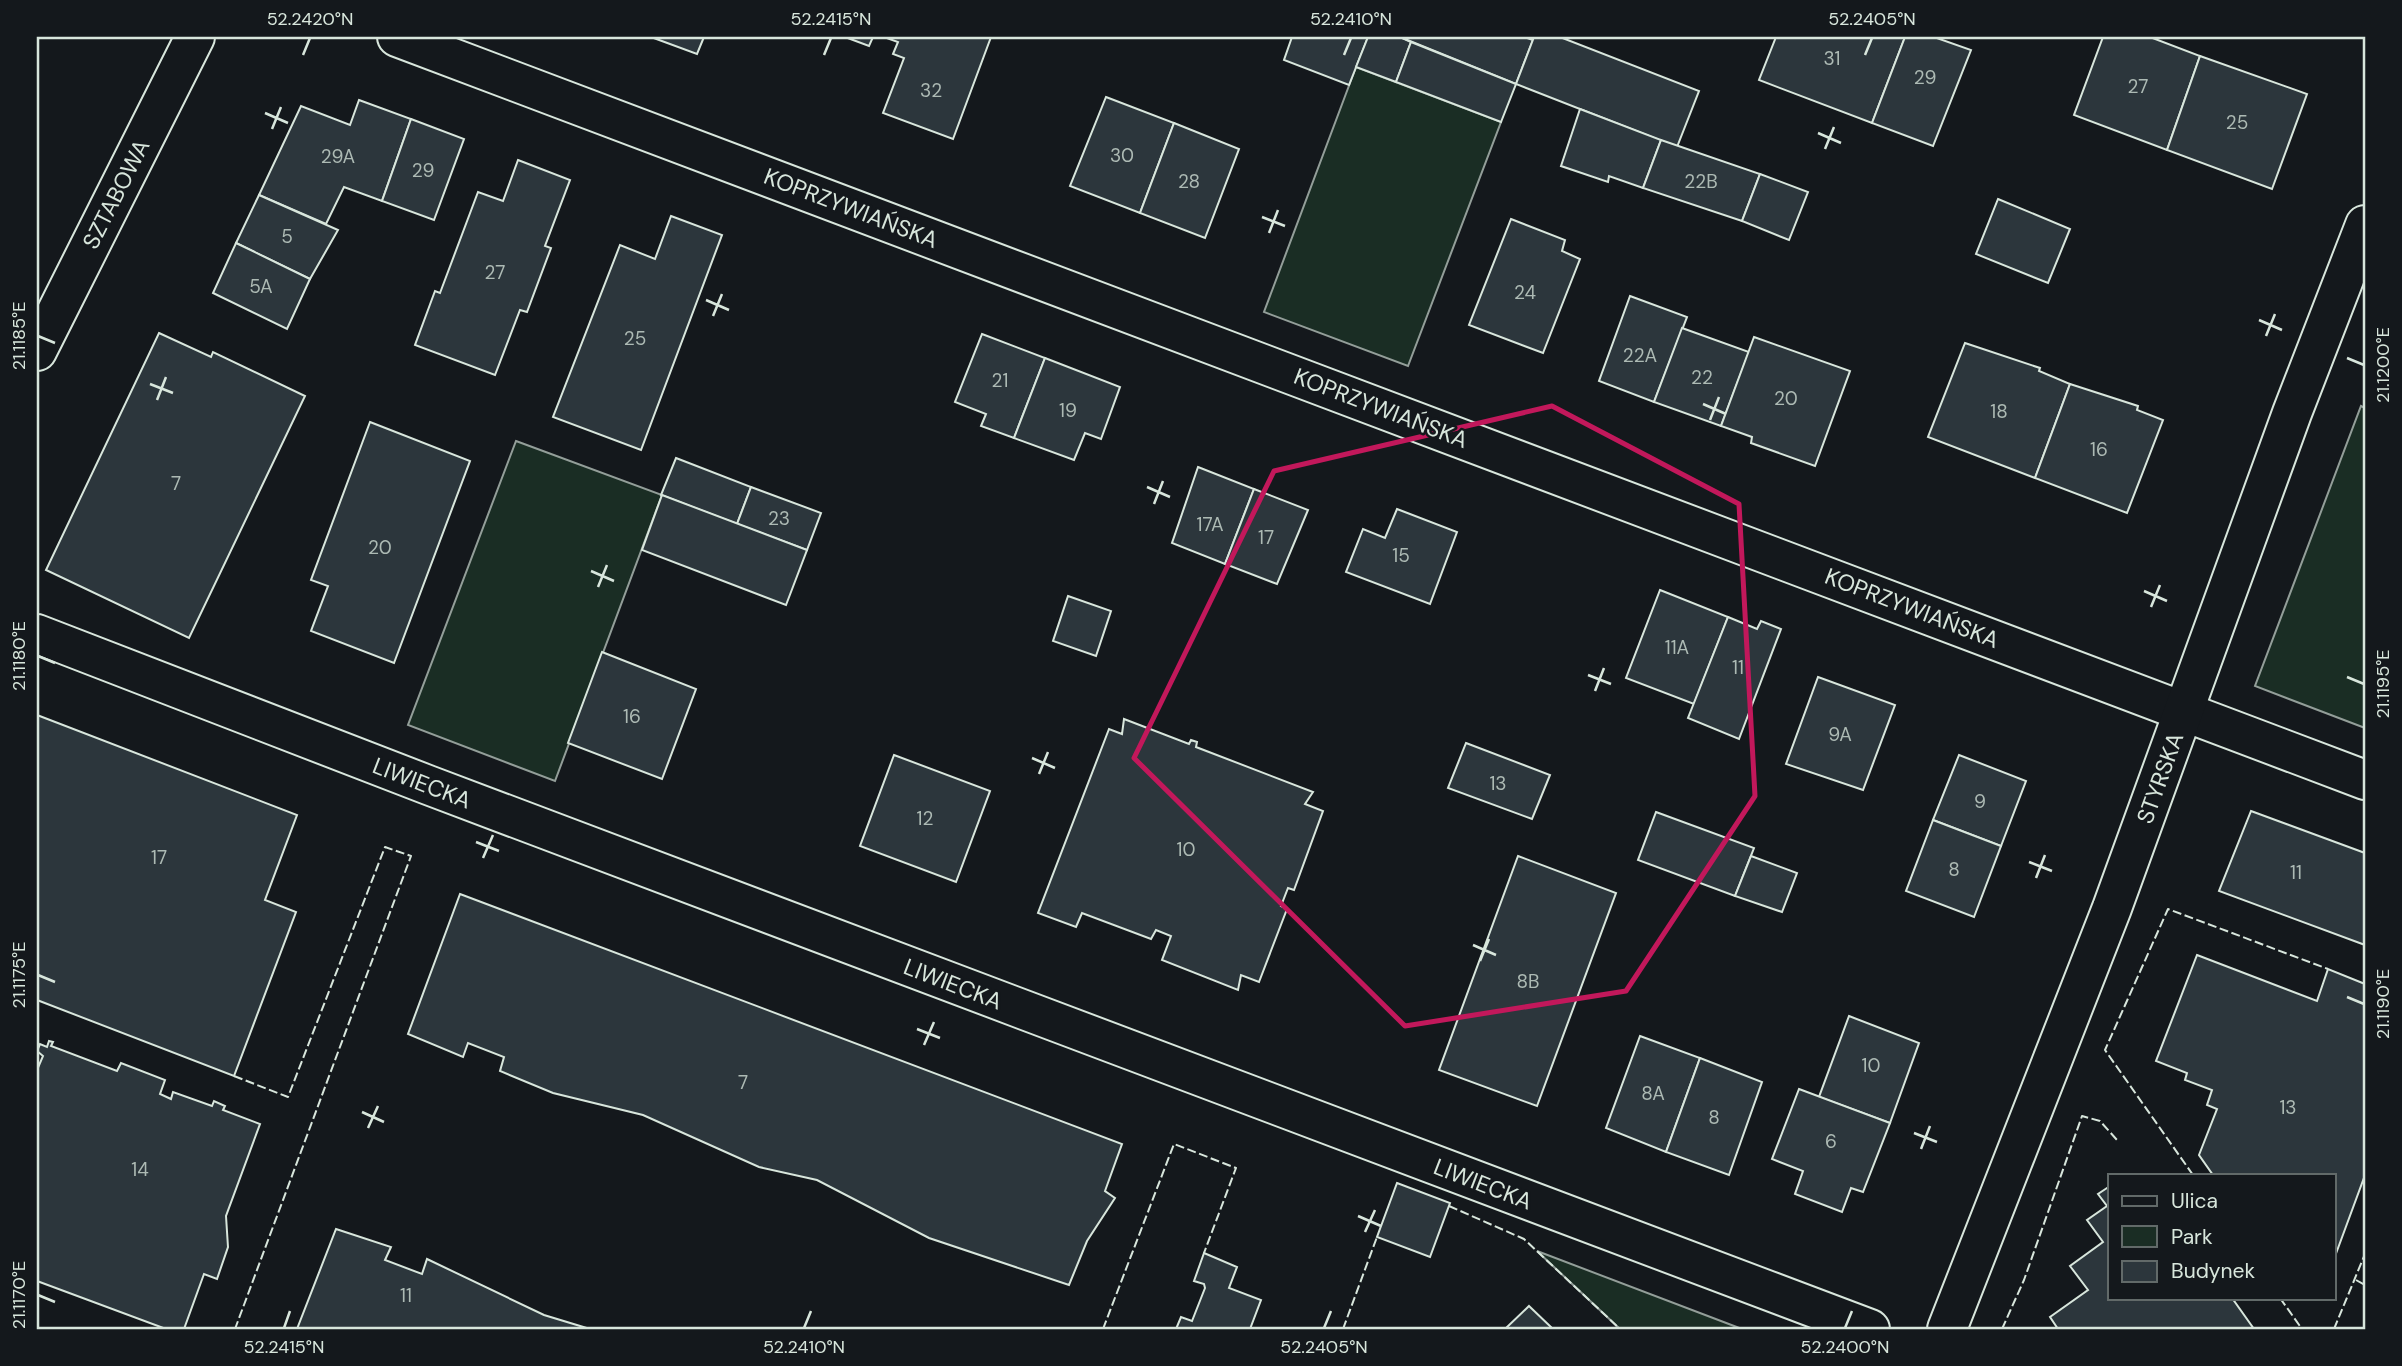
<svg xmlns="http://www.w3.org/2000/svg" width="2402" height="1366" font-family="'DM Sans',sans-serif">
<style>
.green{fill:#1a2d24;stroke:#939e99;stroke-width:2}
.building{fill:#2c363c;stroke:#d8e6dc;stroke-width:2}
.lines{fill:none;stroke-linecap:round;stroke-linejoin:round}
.street-casing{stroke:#d8e6dc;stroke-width:42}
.street{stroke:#14181c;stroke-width:38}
.fence{stroke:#d8e6dc;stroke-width:2;stroke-dasharray:9 3.5;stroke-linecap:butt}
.marked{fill:none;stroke:#c2185b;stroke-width:5;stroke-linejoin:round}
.ticks{fill:none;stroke:#d8e6dc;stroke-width:2.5}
.labels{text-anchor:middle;stroke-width:5;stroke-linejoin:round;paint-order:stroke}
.number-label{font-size:19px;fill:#adbab4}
.street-label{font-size:23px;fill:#d8e6dc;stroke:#14181c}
.neatline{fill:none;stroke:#d8e6dc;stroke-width:2.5}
.ticks-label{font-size:18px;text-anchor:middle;fill:#d8e6dc}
</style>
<rect width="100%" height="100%" fill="#14181c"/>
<!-- green -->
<g class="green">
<polygon points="1356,67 1501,122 1408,366 1264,312"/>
<polygon points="2361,406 2365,408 2365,728 2255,686"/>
<polygon points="516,441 662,495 555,781 408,725"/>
<polygon points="1537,1251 1742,1329 1620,1329"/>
</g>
<!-- building -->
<g class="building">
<polygon points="651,37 704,37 697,54"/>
<polygon points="845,37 873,37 869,46"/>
<polygon points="884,37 991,37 953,139 883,113 904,58 893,54 898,42"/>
<polygon points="1292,37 1368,37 1349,85 1284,60"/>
<polygon points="1368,37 1400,37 1411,42 1396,82 1356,67"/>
<polygon points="1400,37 1524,37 1533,40 1516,84"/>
<polygon points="1534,37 1560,37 1699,91 1677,147 1516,84"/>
<polygon points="1776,37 1905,37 1872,123 1759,80"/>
<polygon points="1905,37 1934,37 1971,50 1933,146 1872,123"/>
<polygon points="2103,37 2150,37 2200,56 2167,150 2074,115"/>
<polygon points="1411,42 1516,84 1501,122 1396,82"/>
<polygon points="2200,56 2307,94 2272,189 2167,150"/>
<polygon points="1106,97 1174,123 1140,213 1070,186"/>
<polygon points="359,100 411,119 382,201 344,187 326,224 259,195 301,106 350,125"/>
<polygon points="1580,109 1661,140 1643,188 1609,176 1608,182 1561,166"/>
<polygon points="411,119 464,139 434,220 382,201"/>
<polygon points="1174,123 1239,149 1205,238 1140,213"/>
<polygon points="1661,140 1760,174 1742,221 1643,188"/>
<polygon points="518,160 570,180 545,246 551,248 527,312 520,310 495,375 415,345 435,291 440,293 478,192 503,201"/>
<polygon points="1760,174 1808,192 1789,240 1742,221"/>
<polygon points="259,195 338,230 310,279 236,243"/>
<polygon points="1998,199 2070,229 2048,283 1976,254"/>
<polygon points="671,216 722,235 641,450 553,417 620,245 655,259"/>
<polygon points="1511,219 1565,240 1562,251 1580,259 1543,353 1469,325"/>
<polygon points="236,243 310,279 287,329 213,293"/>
<polygon points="1630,296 1687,317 1654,402 1599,381"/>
<polygon points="1682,328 1749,352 1721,426 1654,402"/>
<polygon points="159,333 211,357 213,352 305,396 189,638 46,570"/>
<polygon points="982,334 1045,358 1014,438 981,426 986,414 955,402"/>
<polygon points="1754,337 1850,371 1815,466 1751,443 1752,437 1721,426"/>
<polygon points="1965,343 2040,368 2039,371 2070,384 2035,478 1928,437"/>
<polygon points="1045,358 1120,387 1101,439 1085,433 1074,460 1014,438"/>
<polygon points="2070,384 2138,406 2137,410 2163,420 2127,513 2035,478"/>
<polygon points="370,422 470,461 394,663 311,631 328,586 311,580"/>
<polygon points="676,458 751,487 737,524 661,495"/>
<polygon points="1198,467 1254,489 1225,564 1172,543"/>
<polygon points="751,487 821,513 807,550 737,524"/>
<polygon points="1254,489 1308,510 1277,584 1225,564"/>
<polygon points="662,495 807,550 786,605 642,550"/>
<polygon points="1397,509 1457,532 1430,604 1346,572 1363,529 1385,538"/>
<polygon points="1660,590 1728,617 1694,704 1626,678"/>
<polygon points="1068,596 1111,611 1096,656 1053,641"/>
<polygon points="1728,617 1757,629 1761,621 1781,629 1739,739 1688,718"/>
<polygon points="602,652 696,689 662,779 568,743"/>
<polygon points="1818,677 1895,705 1863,790 1786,764"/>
<polygon points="37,715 297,815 265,900 296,912 234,1076 37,1000"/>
<polygon points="1124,719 1189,744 1191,740 1197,742 1196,747 1313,792 1305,804 1323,811 1294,890 1288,888 1281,906 1287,909 1259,982 1241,975 1238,990 1162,960 1171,936 1156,930 1151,939 1082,913 1076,927 1038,913 1109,729 1122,734"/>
<polygon points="1466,743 1550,775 1532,819 1448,788"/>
<polygon points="894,755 990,791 956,882 860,846"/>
<polygon points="1959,755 2026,781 2001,846 1933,820"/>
<polygon points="2251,811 2365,853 2365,945 2219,891"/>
<polygon points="1656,812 1754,848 1735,896 1638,860"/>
<polygon points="1933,820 2001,846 1974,917 1906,891"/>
<polygon points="1518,856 1616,893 1537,1106 1439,1070"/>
<polygon points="1751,856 1797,873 1782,912 1735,896"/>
<polygon points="460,894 1122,1144 1105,1191 1115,1198 1087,1241 1069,1285 929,1238 817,1180 759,1167 643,1115 553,1093 500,1071 504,1057 468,1043 463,1057 408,1034"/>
<polygon points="2197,955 2317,1001 2328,969 2365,984 2365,1175 2334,1259 2334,1175 2213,1175 2199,1155 2217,1109 2207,1105 2212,1090 2185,1080 2187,1073 2156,1061"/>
<polygon points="1849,1016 1919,1043 1890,1123 1819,1097"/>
<polygon points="1640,1036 1700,1058 1666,1152 1606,1128"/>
<polygon points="49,1041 53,1042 51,1046 117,1071 121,1063 165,1080 160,1094 171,1099 173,1092 212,1106 214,1101 225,1106 223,1110 260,1124 226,1216 228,1247 217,1279 204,1274 184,1329 166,1329 37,1281 37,1070 43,1056 37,1051 40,1044 47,1047"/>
<polygon points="1700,1058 1762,1082 1729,1175 1666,1152"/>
<polygon points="1799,1089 1890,1123 1863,1192 1851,1188 1842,1212 1795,1194 1803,1171 1772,1159"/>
<polygon points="1397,1183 1450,1203 1430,1257 1377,1237"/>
<polygon points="2110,1186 2110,1298 2232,1298 2254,1329 2058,1329 2050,1317 2088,1290 2070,1266 2103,1242 2087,1220 2107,1206 2098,1194"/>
<polygon points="336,1229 391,1247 385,1260 422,1274 427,1259 544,1315 590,1329 297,1329"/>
<polygon points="1204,1253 1237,1267 1229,1288 1261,1300 1250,1329 1176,1329 1181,1317 1192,1321 1205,1288 1204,1284 1194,1281"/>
<polygon points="1529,1306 1553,1329 1505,1329"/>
</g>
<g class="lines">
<!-- street casing -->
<g class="street-casing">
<g id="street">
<polyline points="397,37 2365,780"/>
<polyline points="37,351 195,37"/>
<polyline points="37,634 428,785 1870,1329"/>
<polyline points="1947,1329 2112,908 2292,413 2365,225"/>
</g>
</g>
<!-- street -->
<use href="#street" class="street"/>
<!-- fence -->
<g class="fence">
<polyline points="234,1076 288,1097 385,847 411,856 235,1329"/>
<polyline points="2193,1175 2105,1050 2168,909 2328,969"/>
<polyline points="1449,1206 1524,1239 1620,1329"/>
<polyline points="2356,1280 2365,1285"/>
<polyline points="2280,1298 2302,1329"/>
<polyline points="37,1328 39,1329"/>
<polyline points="1103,1329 1174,1144 1236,1168 1204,1253"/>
<polyline points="1343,1329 1377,1237"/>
<polyline points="2002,1329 2024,1280 2082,1116 2100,1121 2117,1140"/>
<polyline points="2334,1329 2365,1254"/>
</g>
</g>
<!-- marked area -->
<path class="marked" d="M 1552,406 L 1739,504 L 1755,796 L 1626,991 L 1405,1026 L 1134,758 L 1274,471 Z"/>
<!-- ticks -->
<path class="ticks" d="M 303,55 L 310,38M 824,55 L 831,38M 1344,55 L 1351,38M 1865,55 L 1872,38M 265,113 L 288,123M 272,129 L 281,107M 1818,133 L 1841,143M 1825,149 L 1834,127M 1262,217 L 1285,226M 1269,233 L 1278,210M 706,300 L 729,310M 713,316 L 722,294M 2259,320 L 2282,330M 38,336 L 55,343M 2266,336 L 2275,314M 2347,358 L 2364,365M 150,384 L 173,393M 157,400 L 166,377M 1703,404 L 1726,414M 1710,420 L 1719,397M 1147,487 L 1170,497M 1154,504 L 1163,481M 591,571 L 614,581M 598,587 L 607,565M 2144,591 L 2167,601M 2151,607 L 2160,585M 38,656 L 55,663M 1588,675 L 1611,684M 2347,677 L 2364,684M 1595,691 L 1604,668M 1032,758 L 1055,768M 1039,774 L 1048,752M 476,842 L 499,851M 483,858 L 493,835M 2029,862 L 2052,871M 2036,878 L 2045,855M 1473,945 L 1496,955M 1480,961 L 1489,939M 38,975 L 55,982M 2347,997 L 2364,1004M 917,1029 L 940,1038M 924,1045 L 934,1022M 362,1112 L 384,1122M 368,1128 L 378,1106M 1914,1133 L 1937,1142M 1921,1149 L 1930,1126M 1358,1216 L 1381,1226M 1365,1232 L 1375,1210M 38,1295 L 55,1302M 284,1328 L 290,1311M 804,1328 L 811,1311M 1324,1328 L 1331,1311M 1845,1328 L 1852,1311"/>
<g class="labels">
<!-- number labels -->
<g class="number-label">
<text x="1832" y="65">31</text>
<text x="1925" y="84">29</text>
<text x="2138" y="93">27</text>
<text x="931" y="97">32</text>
<text x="2237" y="129">25</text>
<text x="1122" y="162">30</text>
<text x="338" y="163">29A</text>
<text x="423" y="177">29</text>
<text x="1189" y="188">28</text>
<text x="1701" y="188">22B</text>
<text x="287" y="243">5</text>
<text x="495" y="279">27</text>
<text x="261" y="293">5A</text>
<text x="1525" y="299">24</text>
<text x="635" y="345">25</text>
<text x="1640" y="362">22A</text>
<text x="1702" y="384">22</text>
<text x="1000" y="387">21</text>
<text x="1786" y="405">20</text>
<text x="1068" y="417">19</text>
<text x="1999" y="418">18</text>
<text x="2099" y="456">16</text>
<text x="176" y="490">7</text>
<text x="779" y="525">23</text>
<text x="1210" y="531">17A</text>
<text x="1266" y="544">17</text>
<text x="380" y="554">20</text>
<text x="1401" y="562">15</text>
<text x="1677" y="654">11A</text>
<text x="1738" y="674">11</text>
<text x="632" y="723">16</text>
<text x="1840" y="741">9A</text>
<text x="1498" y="790">13</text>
<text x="1980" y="808">9</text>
<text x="925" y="825">12</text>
<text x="1186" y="856">10</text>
<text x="159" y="864">17</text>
<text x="1954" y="876">8</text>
<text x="2296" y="879">11</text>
<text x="1528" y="988">8B</text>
<text x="1871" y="1072">10</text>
<text x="743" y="1089">7</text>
<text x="1653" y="1100">8A</text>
<text x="2288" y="1114">13</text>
<text x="1714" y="1124">8</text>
<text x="1831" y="1148">6</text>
<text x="140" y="1176">14</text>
<text x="406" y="1302">11</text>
</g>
<!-- street labels -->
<g class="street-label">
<text transform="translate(116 194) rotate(-63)" y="8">SZTABOWA</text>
<text transform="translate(851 208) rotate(21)" y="8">KOPRZYWIAŃSKA</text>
<text transform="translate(1381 408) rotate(21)" y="8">KOPRZYWIAŃSKA</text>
<text transform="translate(1912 608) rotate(21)" y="8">KOPRZYWIAŃSKA</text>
<text transform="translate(2160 778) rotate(-70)" y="8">STYRSKA</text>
<text transform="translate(422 783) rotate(21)" y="8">LIWIECKA</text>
<text transform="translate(953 984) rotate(21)" y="8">LIWIECKA</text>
<text transform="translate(1483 1184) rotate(21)" y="8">LIWIECKA</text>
</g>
</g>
<!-- border -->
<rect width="2402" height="1366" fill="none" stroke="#14181c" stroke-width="77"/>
<!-- legend -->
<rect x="2108" y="1174" width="228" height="126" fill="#14181c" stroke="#626a69" stroke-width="2"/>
<rect x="2122" y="1196" width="35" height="10" fill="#14181c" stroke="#626a69" stroke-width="2"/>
<text x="2171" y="1208" font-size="21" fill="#d8e6dc">Ulica</text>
<rect x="2122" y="1226" width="35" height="21" fill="#1a2d24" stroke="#626a69" stroke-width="2"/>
<text x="2171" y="1244" font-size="21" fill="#d8e6dc">Park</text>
<rect x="2122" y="1261" width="35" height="21" fill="#2c363c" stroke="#626a69" stroke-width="2"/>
<text x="2171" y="1278" font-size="21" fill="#d8e6dc">Budynek</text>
<rect x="38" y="38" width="2326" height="1290" class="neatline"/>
<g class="ticks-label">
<text x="310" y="25">52.2420°N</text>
<text x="831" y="25">52.2415°N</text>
<text x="1351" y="25">52.2410°N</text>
<text x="1872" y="25">52.2405°N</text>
<text transform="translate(19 336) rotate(-90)" y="6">21.1185°E</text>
<text transform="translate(2383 365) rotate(-90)" y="6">21.1200°E</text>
<text transform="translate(19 656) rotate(-90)" y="6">21.1180°E</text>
<text transform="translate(2383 684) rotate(-90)" y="6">21.1195°E</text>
<text transform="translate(19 975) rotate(-90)" y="6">21.1175°E</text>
<text transform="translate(2383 1004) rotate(-90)" y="6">21.1190°E</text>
<text transform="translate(19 1295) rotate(-90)" y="6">21.1170°E</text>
<text x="284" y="1353">52.2415°N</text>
<text x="804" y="1353">52.2410°N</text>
<text x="1324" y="1353">52.2405°N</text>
<text x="1845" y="1353">52.2400°N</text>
</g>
</svg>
